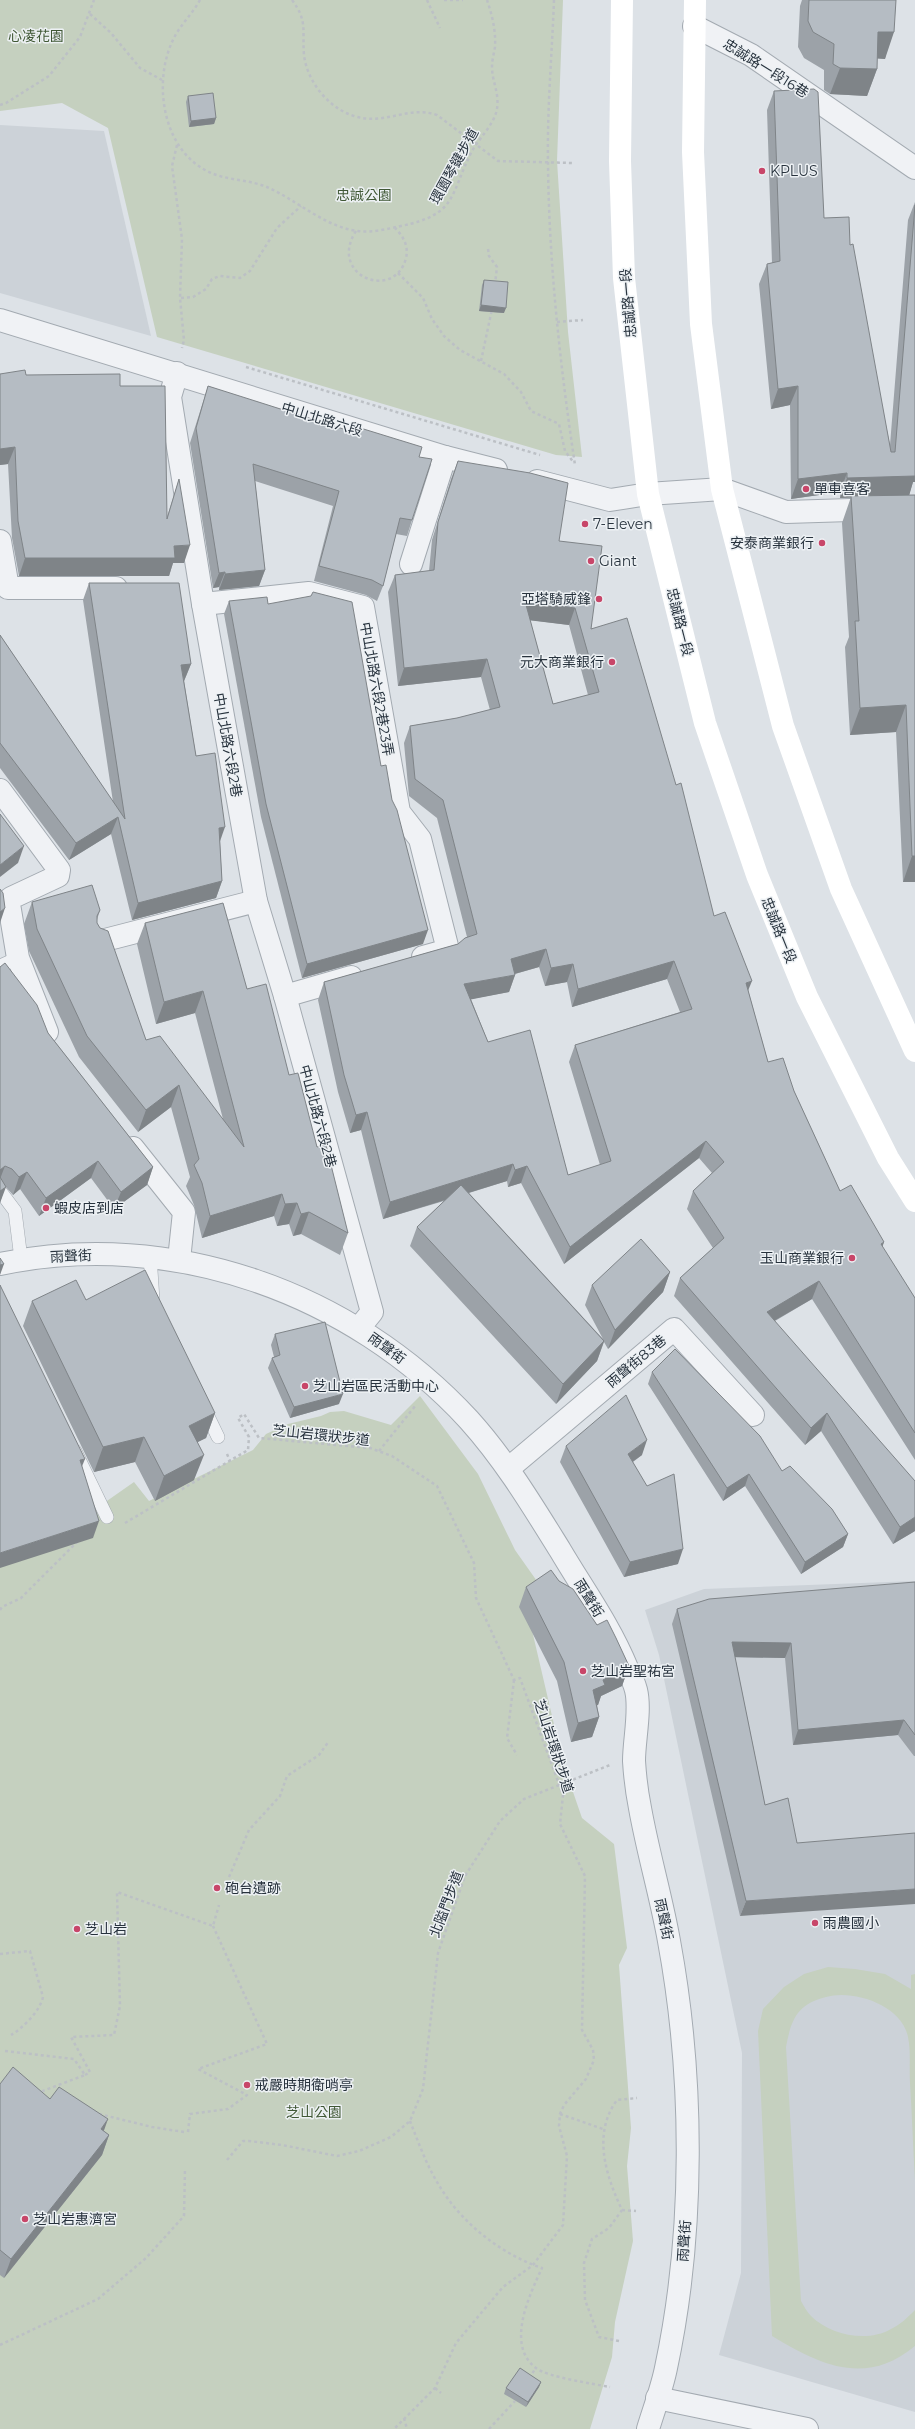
<svg xmlns="http://www.w3.org/2000/svg" width="915" height="2429" font-family="Montserrat,'Noto Sans TC',sans-serif">
<style>
.built{fill:#ccd2d8}
.green{fill:#c5d0bf}
.lines{fill:none;stroke-linecap:round;stroke-linejoin:round}
.lane-casing{stroke:#a3aab1;stroke-width:14}
.street-casing{stroke:#a3aab1;stroke-width:24}
.path{stroke:#bcc0c5;stroke-width:2.5;stroke-dasharray:3 3;stroke-linecap:butt}
.lane{stroke:#f0f2f5;stroke-width:13}
.street{stroke:#f0f2f5;stroke-width:22}
.secondary{stroke:#fff;stroke-width:22}
.path-bridge{stroke:#bcc0c5;stroke-width:2.5;stroke-dasharray:3 3;stroke-linecap:butt}
.wall{fill:#9ca2a8;fill-rule:evenodd}
.shaded-wall{fill:#7f8488}
.building{fill:#b5bcc3;stroke:#7f8488;fill-rule:evenodd}
.poi-dot{fill:#c84669;stroke:#edf1f4;stroke-width:1.5}
.labels{text-anchor:middle;stroke-width:3;stroke-linejoin:round;paint-order:stroke}
.park-label{font-size:14px;fill:#405835;stroke:#edf1f4}
.street-label{font-size:14px;fill:#27323d;stroke:#edf1f4}
.poi-label{font-size:14px;fill:#27323d;stroke:#edf1f4;text-anchor:start}
</style>
<rect width="100%" height="100%" fill="#dde2e7"/>
<!-- built -->
<g class="built">
<polygon points="0,125 104,131 151,336 0,293"/>
<polygon points="915,1581 915,2412 719,2355 741,2273 742,2053 659,1655 645,1610 704,1589"/>
</g>
<!-- green -->
<g class="green">
<polygon points="0,0 563,0 557,161 568,332 582,457 556,455 157,337 108,128 62,103 0,111"/>
<polygon points="420,1396 478,1474 515,1550 551,1601 531,1626 563,1763 582,1818 614,1844 627,1948 619,1965 631,2128 627,2166 633,2241 615,2322 612,2357 590,2429 0,2429 0,1565 54,1538 134,1482 149,1501 253,1450 266,1434 288,1424 321,1416 330,1412 344,1411 391,1425"/>
<path d="M 828,1967 L 855,1969 L 885,1974 L 911,1989 L 911,1975 L 915,1974 L 915,2180 C 913,2147 912,2115 910,2083 C 909,2068 911,2051 908,2037 C 902,2005 853,1989 826,1997 C 797,2004 791,2020 786,2047 L 801,2301 C 804,2306 807,2312 811,2316 C 830,2335 867,2343 891,2329 C 900,2325 908,2317 915,2310 L 915,2346 C 866,2387 820,2365 772,2336 L 758,2031 L 763,2009 L 784,1987 L 804,1974 Z"/>
</g>
<g class="lines">
<!-- lane casing -->
<g class="lane-casing">
<g id="lane">
<polyline points="0,966 18,958"/>
<polyline points="0,1191 15,1211 21,1259"/>
<polyline points="150,1256 153,1300"/>
<polyline points="204,1408 218,1437"/>
<polyline points="75,1451 107,1517"/>
</g>
</g>
<!-- street casing -->
<g class="street-casing">
<g id="street">
<polyline points="694,26 751,55 915,168"/>
<polyline points="0,320 445,457 496,470"/>
<polyline points="177,373 170,397 203,604 256,901 285,996 372,1312 359,1328"/>
<polyline points="537,481 610,500 648,494 722,489 786,512 915,508"/>
<polyline points="0,541 8,588 116,588"/>
<polyline points="411,564 445,457"/>
<polyline points="203,604 309,593 363,607 399,812 420,839 448,950 423,957"/>
<polyline points="0,790 59,870 58,876 11,898 9,904 18,958 47,1032"/>
<polyline points="101,941 256,901"/>
<polyline points="285,996 351,977"/>
<polyline points="133,1148 184,1212 179,1260"/>
<path d="M 0,1264 C 172,1228 351,1292 469,1420 C 505,1460 532,1505 560,1550 C 583,1589 610,1626 627,1668 C 630,1674 634,1682 636,1690 C 641,1710 634,1740 634,1761 C 635,1777 637,1793 640,1808 C 648,1853 661,1896 669,1941 C 694,2077 695,2232 666,2368 C 662,2388 654,2409 648,2429"/>
<polyline points="509,1468 674,1329 753,1415"/>
<polyline points="657,2398 807,2429"/>
</g>
</g>
<!-- path -->
<g class="path">
<path d="M 200,0 C 193,13 182,23 175,36 C 152,78 161,148 207,171 C 226,181 250,179 269,188 C 298,201 325,227 358,231 C 372,233 387,229 401,226 C 458,214 449,196 472,151 C 479,139 492,126 496,113 C 501,95 492,83 492,67 C 492,60 494,53 495,47 C 496,30 492,15 487,0"/>
<path d="M 292,0 C 308,21 302,31 304,55 C 307,81 328,108 354,116 C 385,126 408,105 437,115 L 498,161 L 572,163"/>
<polyline points="427,0 440,28"/>
<polyline points="444,0 463,0"/>
<path d="M 554,0 C 552,54 547,109 548,163 C 549,264 560,365 575,465"/>
<polyline points="90,14 111,33 140,68 162,80"/>
<polyline points="0,105 6,103 49,76 80,37 94,0"/>
<polyline points="177,145 172,166 182,239 180,298 184,340 182,348"/>
<path d="M 356,231 C 327,276 395,302 406,258 C 409,246 403,236 395,228"/>
<polyline points="488,249 489,256 497,267 495,284"/>
<polyline points="398,273 423,298 432,319 444,336 460,350 504,374 521,392 531,411 559,424 565,451 574,463"/>
<polyline points="181,298 193,297 206,289 212,279 220,276 240,278 250,271 277,228 301,206"/>
<polyline points="557,322 583,320"/>
<polyline points="481,361 492,309"/>
<polyline points="246,367 540,455"/>
<polyline points="379,1451 416,1405"/>
<polyline points="227,1454 230,1461"/>
<polyline points="0,1610 2,1607 21,1598 77,1542"/>
<polyline points="514,1680 507,1738 517,1755"/>
<polyline points="229,1877 249,1830 280,1796 287,1776 319,1755 329,1741"/>
<path d="M 0,1954 L 30,1951 L 43,1997 C 40,2011 23,2028 11,2035"/>
<polyline points="5,2051 74,2059 85,2075 40,2092"/>
<polyline points="85,2075 90,2072 71,2037 114,2035 120,2006 117,1892 213,1926 219,1905"/>
<polyline points="99,2114 152,2127 184,2132"/>
<polyline points="560,2114 603,2129"/>
<path d="M 410,2121 C 419,2144 428,2169 442,2190 C 464,2225 503,2255 542,2268 C 530,2294 505,2345 536,2368 C 547,2377 594,2384 610,2387"/>
<polyline points="188,2132 190,2114 228,2109 247,2095 198,2069 267,2044 213,1926"/>
<polyline points="227,2160 243,2141 249,2141 282,2145 337,2156 359,2151 391,2137 410,2121 423,2089 438,1953 465,1876 500,1821 524,1799 610,1765"/>
<polyline points="622,2210 636,2211"/>
<path d="M 619,2341 L 599,2337 L 585,2300 L 584,2263 L 592,2239 L 609,2228 L 622,2210 C 606,2176 592,2134 617,2100 L 637,2098"/>
<polyline points="0,2345 98,2299 146,2258 184,2216 185,2169"/>
<polyline points="529,2378 536,2368"/>
<polyline points="435,2388 441,2393"/>
<polyline points="404,2418 407,2429"/>
<polyline points="489,2429 515,2401"/>
</g>
<!-- lane -->
<use href="#lane" class="lane"/>
<!-- street -->
<use href="#street" class="street"/>
<!-- secondary -->
<g class="secondary">
<polyline points="622,0 620,161 624,278 648,494 705,723 757,875 807,997 888,1158 915,1201"/>
<polyline points="695,0 693,152 701,324 722,489 783,726 841,889 915,1051"/>
</g>
<!-- path-bridge -->
<polyline class="path-bridge" points="125,1523 248,1450 249,1437 238,1418 244,1414 259,1438 370,1448 392,1456 437,1486 474,1563 476,1598 514,1680 520,1678 563,1795 560,1824 585,1876 582,2030 593,2050 594,2060 586,2079 564,2105 560,2114 559,2126 567,2156 563,2225 533,2265 503,2287 456,2343 435,2388 394,2429"/>
</g>
<!-- wall -->
<g class="wall">
<polygon points="802,0 896,0 885,59 877,58 877,69 867,96 830,94 824,90 824,70 804,58 798,47 800,6"/>
<polygon points="774,91 824,218 850,245 890,445 908,220 915,202 913,482 909,495 915,495 915,882 903,882 896,732 850,735 845,647 849,637 842,523 851,497 840,498 840,492 791,499 790,405 771,409 759,284 767,264 772,263 767,110"/>
<polygon points="188,96 216,118 214,124 189,127 186,102"/>
<polygon points="484,280 504,313 479,311 482,285"/>
<polygon points="0,374 26,375 120,386 167,517 179,479 184,563 173,563 169,576 19,576 12,538 8,464 0,465"/>
<polygon points="208,386 419,457 412,520 407,536 396,534 383,586 377,601 366,595 314,581 333,506 255,481 265,570 259,586 219,590 219,587 213,588 190,443 203,402"/>
<path d="M 458,461 L 559,541 L 591,629 L 714,916 L 748,990 L 768,1062 L 794,1091 L 840,1191 L 884,1242 L 882,1247 L 915,1298 L 915,1460 L 812,1299 L 775,1321 L 915,1531 L 893,1544 L 821,1431 L 805,1445 L 674,1296 L 680,1278 L 713,1248 L 687,1209 L 693,1191 L 712,1173 L 699,1158 L 564,1264 L 521,1183 L 508,1187 L 507,1181 L 469,1193 L 603,1339 L 585,1305 L 592,1285 L 670,1272 L 663,1292 L 608,1349 L 604,1342 L 597,1361 L 556,1404 L 410,1246 L 417,1227 L 444,1201 L 383,1219 L 361,1130 L 350,1133 L 338,1092 L 318,1000 L 324,982 L 458,944 L 467,937 L 437,818 L 409,796 L 404,743 L 410,726 L 457,718 L 490,710 L 481,677 L 398,686 L 388,592 L 395,575 L 429,571 L 432,540 L 451,479 ZM 530,620 L 569,625 L 588,695 L 553,704 ZM 539,967 L 545,986 L 567,982 L 572,1007 L 667,979 L 680,1012 L 575,1045 L 569,1062 L 600,1165 L 568,1175 L 488,1042 L 471,999 L 509,992 L 515,975 L 515,974 Z"/>
<polygon points="89,583 191,664 184,681 196,756 220,842 222,881 216,898 132,920 111,834 69,860 0,768 0,635 113,802 83,600"/>
<polygon points="229,601 268,604 381,766 423,944 302,978 261,817 224,614"/>
<polygon points="32,902 100,910 97,920 97,923 146,1040 223,1119 195,1013 156,1024 137,944 145,923 247,989 289,1075 317,1147 348,1233 340,1255 301,1234 293,1236 289,1224 277,1226 274,1216 202,1238 194,1205 186,1186 190,1177 171,1107 138,1132 79,1057 29,951 24,924"/>
<polygon points="0,967 48,1033 153,1167 147,1185 114,1209 91,1178 39,1216 20,1189 13,1195 5,1186 0,1203"/>
<polygon points="86,1300 215,1413 206,1438 197,1442 194,1480 155,1501 135,1462 94,1472 23,1326 32,1301"/>
<polygon points="275,1334 339,1404 290,1418 268,1368 272,1358 274,1357 271,1345"/>
<polygon points="652,1372 782,1471 848,1534 843,1547 801,1574 745,1486 723,1501 648,1384"/>
<polygon points="566,1446 642,1455 633,1462 678,1564 624,1577 560,1462"/>
<polygon points="559,1581 597,1625 629,1666 622,1686 601,1696 598,1705 597,1705 599,1717 592,1737 571,1742 557,1681 519,1607 526,1587"/>
<polygon points="915,1582 915,1756 914,1756 898,1735 793,1745 785,1658 735,1657 765,1805 788,1798 740,1916 672,1624 677,1609"/>
<polygon points="0,2084 50,2099 104,2131 109,2135 102,2155 4,2278 0,2275"/>
<polygon points="541,2382 539,2387 526,2407 504,2394 506,2388"/>
</g>
<!-- shaded-wall -->
<g class="shaded-wall">
<polygon points="878,32 894,32 885,59 869,58"/>
<polygon points="840,68 877,69 867,96 830,94"/>
<polygon points="216,118 214,124 189,127 191,121"/>
<polygon points="481,305 506,308 504,313 479,311"/>
<polygon points="798,386 790,405 771,409 778,389"/>
<polygon points="15,447 8,464 0,465 0,449"/>
<polygon points="915,464 915,482 913,482 909,496 840,498 847,478"/>
<polygon points="847,473 840,492 791,499 798,479"/>
<polygon points="190,545 184,563 173,563 169,576 19,576 25,558"/>
<polygon points="265,570 259,586 219,590 225,574"/>
<polygon points="225,572 219,587 213,588 219,573"/>
<polygon points="525,601 575,608 569,625 519,619"/>
<polygon points="487,659 481,677 398,686 404,668"/>
<polygon points="191,664 184,681 181,665"/>
<polygon points="906,705 896,732 850,735 860,708"/>
<polygon points="118,817 111,834 69,860 76,843"/>
<polygon points="225,827 219,844 219,828"/>
<polygon points="24,846 18,863 0,877 0,865"/>
<polygon points="912,856 915,856 915,882 903,882"/>
<polygon points="222,881 216,898 132,920 138,903"/>
<polygon points="5,908 0,923 0,912"/>
<polygon points="428,930 423,944 302,978 307,964"/>
<polygon points="546,949 539,967 504,977 511,959"/>
<polygon points="674,961 667,979 572,1007 578,989"/>
<polygon points="573,964 567,982 545,986 551,968"/>
<polygon points="515,975 509,992 458,1002 464,984"/>
<polygon points="752,981 745,998 746,983"/>
<polygon points="203,991 195,1013 156,1024 164,1002"/>
<polygon points="179,1085 171,1107 138,1132 146,1110"/>
<polygon points="367,1112 361,1130 350,1133 356,1115"/>
<polygon points="706,1141 699,1158 564,1264 570,1247"/>
<polygon points="98,1161 91,1178 39,1216 46,1198"/>
<polygon points="513,1164 507,1181 383,1219 390,1202"/>
<polygon points="5,1166 0,1179 0,1170"/>
<polygon points="527,1166 521,1183 508,1187 515,1170"/>
<polygon points="153,1167 147,1185 114,1209 121,1192"/>
<polygon points="27,1172 20,1189 13,1195 19,1177"/>
<polygon points="6,1187 0,1203 0,1191"/>
<polygon points="282,1194 274,1216 202,1238 210,1216"/>
<polygon points="297,1203 289,1224 277,1226 285,1204"/>
<polygon points="309,1212 301,1234 293,1236 301,1214"/>
<polygon points="884,1242 878,1260 881,1244"/>
<polygon points="4,1264 0,1275 0,1265"/>
<polygon points="670,1272 663,1292 608,1349 615,1330"/>
<polygon points="819,1281 812,1299 760,1329 767,1312"/>
<polygon points="604,1341 597,1361 556,1404 563,1384"/>
<polygon points="343,1394 339,1404 290,1418 294,1407"/>
<polygon points="215,1413 206,1438 180,1451 189,1426"/>
<polygon points="827,1413 821,1431 805,1445 811,1428"/>
<polygon points="144,1437 135,1462 94,1472 103,1447"/>
<polygon points="647,1440 642,1455 622,1469 628,1454"/>
<polygon points="204,1455 194,1480 155,1501 164,1476"/>
<polygon points="85,1459 78,1476 80,1460"/>
<polygon points="749,1474 745,1486 723,1501 727,1488"/>
<polygon points="915,1517 915,1531 893,1544 900,1527"/>
<polygon points="99,1521 93,1538 0,1568 0,1553"/>
<polygon points="848,1534 843,1547 801,1574 805,1562"/>
<polygon points="683,1549 678,1564 624,1577 630,1562"/>
<polygon points="732,1642 791,1643 785,1658 726,1657"/>
<polygon points="629,1666 622,1686 601,1696 598,1705 586,1710 593,1690 603,1680"/>
<polygon points="599,1717 592,1737 571,1742 578,1723"/>
<polygon points="904,1720 898,1735 793,1745 798,1730"/>
<polygon points="915,1889 915,1904 740,1916 746,1901"/>
<polygon points="108,2119 101,2139 101,2129"/>
<polygon points="109,2135 102,2155 4,2278 11,2259"/>
<polygon points="541,2382 539,2387 526,2407 528,2402"/>
</g>
<!-- building -->
<g class="building">
<polygon points="809,0 896,0 894,32 878,32 877,69 840,68 833,64 834,44 813,32 808,21"/>
<polygon points="814,89 818,92 824,218 849,217 850,245 853,244 891,452 895,452 915,205 915,476 847,478 847,473 798,479 798,386 778,389 767,264 780,261 774,91"/>
<polygon points="213,93 216,118 191,121 188,96"/>
<polygon points="484,280 508,282 506,308 481,305"/>
<polygon points="25,370 26,375 120,374 120,386 165,386 167,519 179,479 190,545 174,546 175,558 25,558 18,521 15,447 0,449 0,374"/>
<polygon points="208,386 356,433 357,427 422,447 419,457 432,459 412,520 400,518 383,586 372,580 319,566 339,491 253,464 265,570 225,574 225,572 219,573 196,428"/>
<path d="M 458,461 L 530,473 L 568,483 L 559,541 L 602,546 L 591,629 L 627,618 L 676,785 L 681,783 L 714,916 L 725,912 L 752,981 L 746,983 L 768,1062 L 783,1058 L 794,1091 L 840,1191 L 851,1185 L 884,1242 L 881,1244 L 915,1298 L 915,1433 L 819,1281 L 767,1312 L 915,1481 L 915,1517 L 900,1527 L 827,1413 L 811,1428 L 680,1278 L 724,1238 L 693,1191 L 724,1162 L 706,1141 L 570,1247 L 527,1166 L 515,1170 L 513,1164 L 390,1202 L 367,1112 L 356,1115 L 344,1075 L 324,982 L 458,944 L 465,938 L 477,934 L 443,800 L 415,779 L 410,726 L 457,718 L 500,707 L 487,659 L 404,668 L 395,575 L 434,570 L 438,522 ZM 525,601 L 575,608 L 599,692 L 553,704 ZM 546,949 L 551,968 L 573,964 L 578,989 L 674,961 L 692,1009 L 575,1045 L 611,1161 L 568,1175 L 530,1030 L 488,1042 L 464,984 L 515,975 L 511,959 Z"/>
<polygon points="915,495 915,856 912,856 906,705 860,708 855,621 859,621 851,496"/>
<polygon points="89,583 179,583 191,664 181,665 196,756 215,753 225,827 219,828 222,881 138,903 118,817 76,843 0,743 0,635 125,819"/>
<polygon points="313,592 352,602 381,766 386,765 392,800 397,810 428,930 307,964 266,804 229,601 267,597 268,604 311,596"/>
<polygon points="0,814 24,846 0,865"/>
<polygon points="92,885 100,910 97,916 97,923 100,928 108,931 146,1040 160,1036 244,1147 203,991 164,1002 145,923 223,903 247,989 266,984 289,1075 298,1073 317,1147 326,1145 348,1233 309,1212 301,1214 297,1203 285,1204 282,1194 210,1216 202,1183 194,1165 199,1159 179,1085 146,1110 87,1036 37,929 32,902"/>
<polygon points="0,889 3,893 5,908 0,912"/>
<polygon points="5,963 37,1005 48,1033 153,1167 121,1192 98,1161 46,1198 27,1172 19,1177 12,1169 5,1166 0,1170 0,967"/>
<polygon points="0,1177 6,1187 0,1191"/>
<polygon points="461,1185 604,1341 563,1384 417,1227"/>
<polygon points="641,1239 670,1272 615,1330 592,1285"/>
<polygon points="0,1258 4,1264 0,1265"/>
<polygon points="145,1270 215,1413 189,1426 204,1455 164,1476 144,1437 103,1447 32,1301 76,1280 86,1300"/>
<polygon points="0,1285 85,1459 80,1460 99,1521 0,1553"/>
<polygon points="325,1322 343,1394 294,1407 272,1358 280,1355 275,1334"/>
<polygon points="675,1349 760,1436 782,1471 790,1466 832,1509 848,1534 805,1562 749,1474 727,1488 652,1372"/>
<polygon points="626,1395 647,1440 628,1454 647,1486 674,1474 683,1549 630,1562 566,1446"/>
<polygon points="551,1570 559,1581 573,1589 597,1625 607,1620 616,1638 629,1666 603,1680 605,1685 593,1690 599,1717 578,1723 564,1662 526,1587"/>
<polygon points="915,1582 915,1735 904,1720 798,1730 791,1643 732,1642 765,1805 788,1798 797,1843 915,1833 915,1889 746,1901 677,1609 709,1599"/>
<polygon points="13,2067 50,2099 59,2087 108,2119 101,2129 109,2135 11,2259 0,2250 0,2084"/>
<polygon points="520,2368 541,2382 528,2402 506,2388"/>
</g>
<!-- markers -->
<g class="poi-dot">
<circle cx="762" cy="171" r="4"/>
<circle cx="806" cy="489" r="4"/>
<circle cx="585" cy="524" r="4"/>
<circle cx="822" cy="543" r="4"/>
<circle cx="591" cy="561" r="4"/>
<circle cx="599" cy="599" r="4"/>
<circle cx="612" cy="662" r="4"/>
<circle cx="46" cy="1208" r="4"/>
<circle cx="852" cy="1258" r="4"/>
<circle cx="305" cy="1386" r="4"/>
<circle cx="583" cy="1671" r="4"/>
<circle cx="217" cy="1888" r="4"/>
<circle cx="815" cy="1923" r="4"/>
<circle cx="77" cy="1929" r="4"/>
<circle cx="247" cy="2085" r="4"/>
<circle cx="25" cy="2219" r="4"/>
</g>
<g class="labels">
<!-- park labels -->
<g class="park-label">
<text x="36" y="41">心凌花園</text>
<text x="364" y="200">忠誠公園</text>
<text x="314" y="2117">芝山公園</text>
</g>
<!-- street labels -->
<g class="street-label">
<text transform="translate(766 68) rotate(32)" y="5">忠誠路一段16巷</text>
<text transform="translate(454 166) rotate(-61)" y="5">環園琴鍵步道</text>
<text transform="translate(628 303) rotate(-95)" y="5">忠誠路一段</text>
<text transform="translate(322 419) rotate(17)" y="5">中山北路六段</text>
<text transform="translate(680 622) rotate(76)" y="5">忠誠路一段</text>
<text transform="translate(377 689) rotate(80)" y="5">中山北路六段2巷23弄</text>
<text transform="translate(228 745) rotate(80)" y="5">中山北路六段2巷</text>
<text transform="translate(779 930) rotate(68)" y="5">忠誠路一段</text>
<text transform="translate(318 1116) rotate(75)" y="5">中山北路六段2巷</text>
<text transform="translate(71 1256) rotate(-3)" y="5">雨聲街</text>
<text transform="translate(387 1348) rotate(36)" y="5">雨聲街</text>
<text transform="translate(636 1361) rotate(-40)" y="5">雨聲街83巷</text>
<text transform="translate(321 1435) rotate(6)" y="5">芝山岩環狀步道</text>
<text transform="translate(589 1598) rotate(58)" y="5">雨聲街</text>
<text transform="translate(554 1746) rotate(72)" y="5">芝山岩環狀步道</text>
<text transform="translate(446 1904) rotate(-69)" y="5">北隘門步道</text>
<text transform="translate(664 1919) rotate(78)" y="5">雨聲街</text>
<text transform="translate(684 2241) rotate(-86)" y="5">雨聲街</text>
</g>
<!-- poi labels -->
<g class="poi-label">
<text x="770" y="176">KPLUS</text>
<text x="814" y="494">單車喜客</text>
<text x="593" y="529">7-Eleven</text>
<text x="814" y="548" text-anchor="end">安泰商業銀行</text>
<text x="599" y="566">Giant</text>
<text x="591" y="604" text-anchor="end">亞塔騎威鋒</text>
<text x="604" y="667" text-anchor="end">元大商業銀行</text>
<text x="54" y="1213">蝦皮店到店</text>
<text x="844" y="1263" text-anchor="end">玉山商業銀行</text>
<text x="313" y="1391">芝山岩區民活動中心</text>
<text x="591" y="1676">芝山岩聖祐宮</text>
<text x="225" y="1893">砲台遺跡</text>
<text x="823" y="1928">雨農國小</text>
<text x="85" y="1934">芝山岩</text>
<text x="255" y="2090">戒嚴時期衛哨亭</text>
<text x="33" y="2224">芝山岩惠濟宮</text>
</g>
</g>
</svg>
